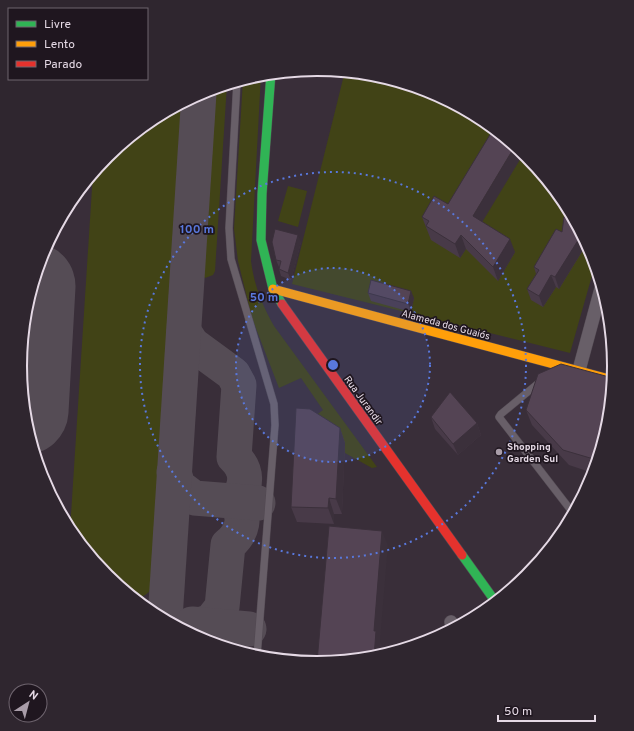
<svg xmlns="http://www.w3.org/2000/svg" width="634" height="731" font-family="Overpass,sans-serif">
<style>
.green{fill:#414316}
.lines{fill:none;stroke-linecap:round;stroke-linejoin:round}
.taxiway{stroke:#554c55;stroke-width:35}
.runway{stroke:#554c55;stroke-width:87}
.lane-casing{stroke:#534a53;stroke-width:8}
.street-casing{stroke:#534a53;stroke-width:14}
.fast-casing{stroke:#534a53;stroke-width:10}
.slow-casing{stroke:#534a53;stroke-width:10}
.jam-casing{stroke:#534a53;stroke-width:10}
.lane{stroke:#685f68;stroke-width:7}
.street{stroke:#685f68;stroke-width:13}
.fast{stroke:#30b455;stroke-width:9}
.slow{stroke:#ff9f0a;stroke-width:9}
.jam{stroke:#e5322d;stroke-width:9}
.wall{fill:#483a48}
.shaded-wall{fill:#3b303b}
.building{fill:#544454;stroke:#3b303b}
.ring{fill:none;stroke:#5978dc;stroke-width:2;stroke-dasharray:2 4}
.poi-dot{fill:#a99da9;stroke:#1f161f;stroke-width:1.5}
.labels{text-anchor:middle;stroke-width:3.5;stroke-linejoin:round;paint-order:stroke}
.street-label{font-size:10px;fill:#e5d9e5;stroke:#1f161f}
.poi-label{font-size:10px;font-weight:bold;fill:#e5d9e5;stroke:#1f161f;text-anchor:start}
.rim{fill:none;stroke:#e5d9e5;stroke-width:2}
.centre{fill:#5978dc;stroke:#1f161f;stroke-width:2}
.ring-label{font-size:12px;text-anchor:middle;font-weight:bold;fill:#5978dc;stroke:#1f161f;stroke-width:3.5;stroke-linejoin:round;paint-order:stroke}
</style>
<rect width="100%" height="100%" fill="#392e39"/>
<!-- green -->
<g class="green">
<path d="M 345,71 C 374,74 404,80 431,91 C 501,120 573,191 595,265 L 570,353 L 292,284 Z"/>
<path d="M 261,74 L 251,261 C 254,285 262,305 274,326 L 377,467 L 372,468 L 345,453 L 311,419 L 323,410 L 301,378 L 279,388 L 252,318 L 238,261 L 234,229 L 243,79 Z"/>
<polygon points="227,84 215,271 213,275 205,278 199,273 198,261 209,89"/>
<path d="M 187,100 L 156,581 C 151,591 146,598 134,597 L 107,575 L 70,530 L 93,173 C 119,140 150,120 187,100 Z"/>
<polygon points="288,186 307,191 298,227 278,221"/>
</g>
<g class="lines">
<!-- taxiway -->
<g class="taxiway">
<path d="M 184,332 L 192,344 L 233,374 L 239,385 L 234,457 C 248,470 248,487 235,501 C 247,516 243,533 228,545 L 222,607 L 211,621 L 199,625"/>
<polyline points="174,472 178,486 194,498 258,503"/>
<polyline points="165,619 199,93"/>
<polyline points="192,624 249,629"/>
</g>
<!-- runway -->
<polyline class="runway" points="25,411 32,286"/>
<!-- lane casing -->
<g class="lane-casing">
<g id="lane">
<polyline points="237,81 229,228 231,259 274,404 275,425 257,656"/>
<polyline points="541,381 501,414 499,417 573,513"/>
</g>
</g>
<!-- street casing -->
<g class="street-casing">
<g id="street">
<polyline points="579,370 602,285"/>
<polyline points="451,622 455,627"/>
</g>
</g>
<!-- fast casing -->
<g class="fast-casing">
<g id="fast">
<polyline points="271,73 262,194 261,240 273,289 282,304"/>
<polyline points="462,555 495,601"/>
</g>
</g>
<!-- slow casing -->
<g class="slow-casing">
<polyline id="slow" points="273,289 613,380"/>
</g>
<!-- jam casing -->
<g class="jam-casing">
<polyline id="jam" points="282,304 462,555"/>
</g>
<!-- lane -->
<use href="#lane" class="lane"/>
<!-- street -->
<use href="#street" class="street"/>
<!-- fast -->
<use href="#fast" class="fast"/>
<!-- slow -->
<use href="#slow" class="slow"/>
<!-- jam -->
<use href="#jam" class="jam"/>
</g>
<!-- wall -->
<g class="wall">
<polygon points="448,204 482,221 515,252 498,281 466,249 460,258 431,240 422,217"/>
<polygon points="573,218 583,237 586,245 559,289 556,287 543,307 531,300 527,289 536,274 534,267"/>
<polygon points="301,242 291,280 281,276 279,269 279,267 276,260"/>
<polygon points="368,293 414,298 411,312 371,301"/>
<polygon points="526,410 608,424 593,473 569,465 532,425"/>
<polygon points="431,417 477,423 481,435 458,455 435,429"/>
<polygon points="340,428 345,443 342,514 334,514 334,524 297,522 291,507"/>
</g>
<!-- shaded-wall -->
<g class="shaded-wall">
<polygon points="515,146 524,153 478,229 473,216"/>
<polygon points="579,228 583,237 586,245 559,289 555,277"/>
<polygon points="298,235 301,242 291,280 288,273"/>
<polygon points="461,235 466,249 460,258 455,244"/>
<polygon points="510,239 515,252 498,281 493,267"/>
<polygon points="551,275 556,287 543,307 539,296"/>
<polygon points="411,291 414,298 411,312 408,304"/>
<polygon points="477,423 481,435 458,455 453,444"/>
<polygon points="340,428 345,443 342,514 336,499"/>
<polygon points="329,498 334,514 334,524 328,508"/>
<polygon points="382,531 388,545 380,641 382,646 381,655 374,657 374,631"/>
</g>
<!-- building -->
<g class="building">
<polygon points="494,128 515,146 473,216 510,239 493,267 461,235 455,244 426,226 429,221 422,217 434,196 448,204"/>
<polygon points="564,217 573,218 579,228 578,231 582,234 555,277 551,275 539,296 527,289 539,270 534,267 556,229 562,232"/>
<polygon points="275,229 298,235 288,273 279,269 281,261 276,260 272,242"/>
<polygon points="371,280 411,291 408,304 368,293"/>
<polygon points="561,364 613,378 608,424 597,460 563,450 526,410 538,374"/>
<polygon points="450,392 477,423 453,444 431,417"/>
<polygon points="296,408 310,409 340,428 336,499 329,498 328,508 291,507"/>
<polygon points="329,526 382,531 374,631 376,631 374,657 317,662"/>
</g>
<!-- distance rings -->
<circle cx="333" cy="365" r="97" fill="#5978dc" fill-opacity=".12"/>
<g class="ring">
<circle cx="333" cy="365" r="97"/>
<circle cx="333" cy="365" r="193"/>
</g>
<!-- markers -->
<circle class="poi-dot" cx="499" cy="452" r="4"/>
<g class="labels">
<!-- street labels -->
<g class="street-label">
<text transform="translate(446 324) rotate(15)" y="4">Alameda dos Guaiós</text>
<text transform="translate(364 400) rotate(54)" y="4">Rua Jurandir</text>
</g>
<!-- poi labels -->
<g class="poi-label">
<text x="507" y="450">Shopping<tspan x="507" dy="12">Garden Sul</tspan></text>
</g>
</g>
<!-- crop -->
<path d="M0 0H634V731H0ZM27 366a290 290 0 1 1 580 0a290 290 0 1 1-580 0Z" fill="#2f262f" fill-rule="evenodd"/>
<path class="rim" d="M27 366a290 290 0 1 1 580 0a290 290 0 1 1-580 0Z"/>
<circle cx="333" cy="365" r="6" class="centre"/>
<g class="ring-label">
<text x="197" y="233">100 m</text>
<text x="264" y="301">50 m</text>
</g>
<!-- legend -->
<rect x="8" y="8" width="140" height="72" fill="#1f161f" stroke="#6e646e"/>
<rect x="16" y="21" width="20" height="6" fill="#30b455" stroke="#6e646e"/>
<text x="44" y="28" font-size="12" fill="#e5d9e5">Livre</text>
<rect x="16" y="41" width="20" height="6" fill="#ff9f0a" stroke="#6e646e"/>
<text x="44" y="48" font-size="12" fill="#e5d9e5">Lento</text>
<rect x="16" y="61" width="20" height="6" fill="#e5322d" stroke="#6e646e"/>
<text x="44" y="68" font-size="12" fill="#e5d9e5">Parado</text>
<!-- north arrow -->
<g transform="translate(28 703) rotate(36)"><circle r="19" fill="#1f161f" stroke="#6e646e"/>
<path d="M0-3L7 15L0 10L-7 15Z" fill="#a99da9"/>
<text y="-6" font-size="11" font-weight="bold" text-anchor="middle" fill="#e5d9e5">N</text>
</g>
<!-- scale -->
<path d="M498 715v6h97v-6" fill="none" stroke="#e5d9e5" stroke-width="2"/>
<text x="504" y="715" font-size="12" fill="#e5d9e5" stroke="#1f161f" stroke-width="3" paint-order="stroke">50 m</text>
</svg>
